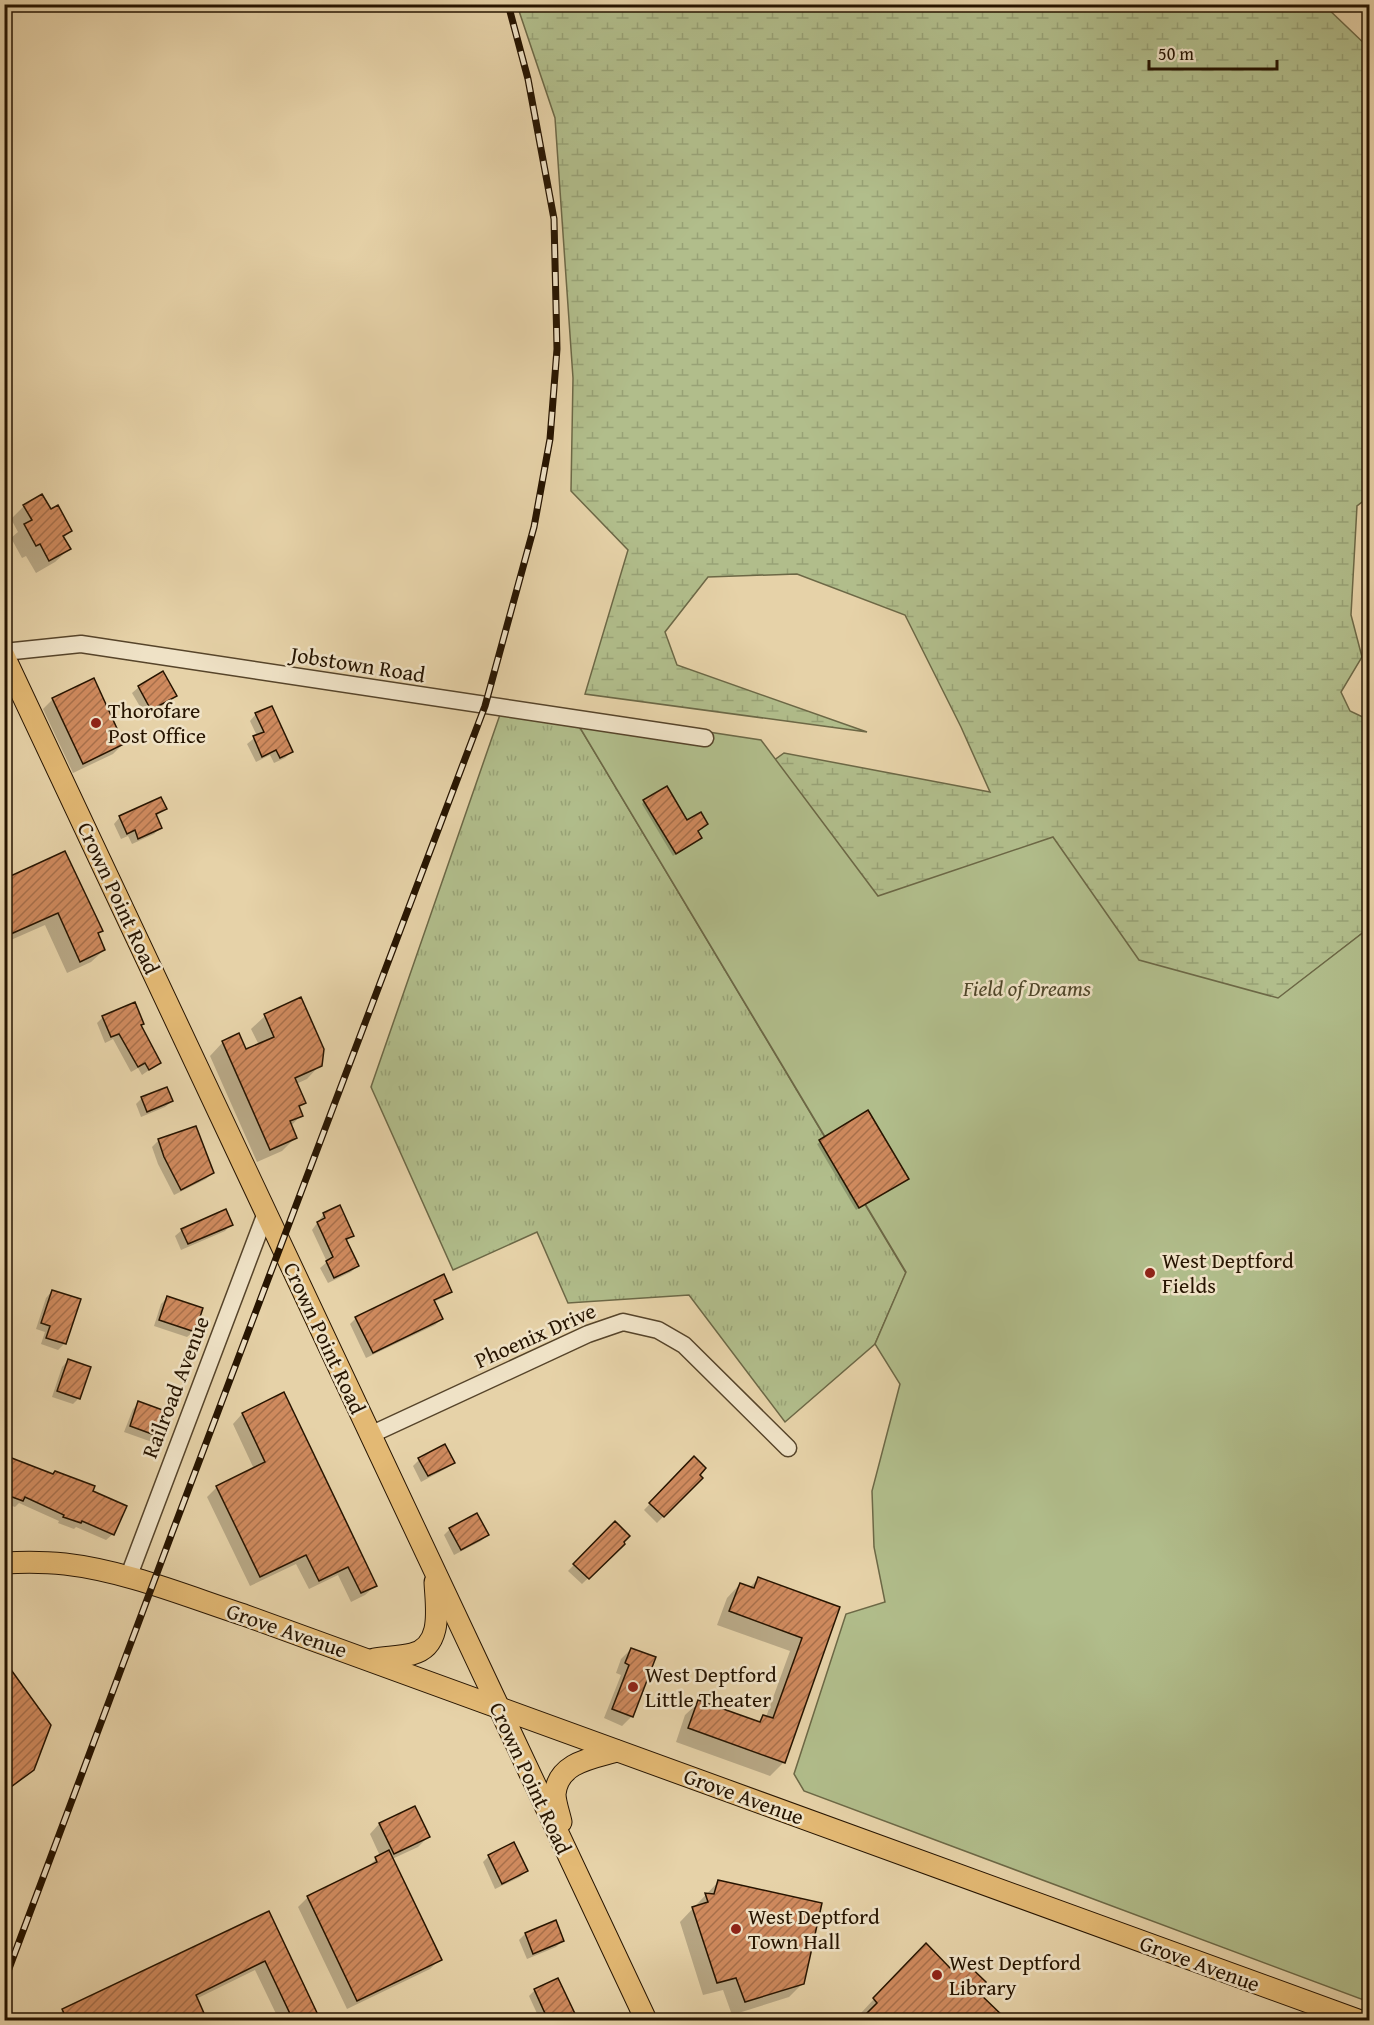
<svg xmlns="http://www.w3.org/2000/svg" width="1374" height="2025" font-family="'Gentium Book Plus',serif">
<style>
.grass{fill:url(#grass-tufts);stroke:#6c6846;stroke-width:1.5}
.wetland{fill:url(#wetland-marsh);stroke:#6c6846;stroke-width:1.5}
.green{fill:#b1bd8b;stroke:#6c6846;stroke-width:1.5}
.shadow{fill:#0003}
.building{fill:url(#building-hatch);stroke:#261400;stroke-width:1.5}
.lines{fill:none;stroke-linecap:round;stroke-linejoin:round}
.minor-casing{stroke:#56442a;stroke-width:19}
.major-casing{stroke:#261400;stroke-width:23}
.minor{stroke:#efe2c6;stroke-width:16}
.major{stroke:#e3b974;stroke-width:21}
.rail-casing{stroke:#261400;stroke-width:7}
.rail{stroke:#efe2c6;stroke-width:4.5;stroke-dasharray:14;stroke-linecap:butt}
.poi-dot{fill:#8f2418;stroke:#efe2c6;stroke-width:2}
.labels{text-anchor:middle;stroke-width:5;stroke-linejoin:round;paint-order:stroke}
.street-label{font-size:22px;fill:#261400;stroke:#efe2c6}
.poi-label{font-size:22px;fill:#261400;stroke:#efe2c6;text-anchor:start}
.park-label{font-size:22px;font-style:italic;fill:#50472a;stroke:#efe2c6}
</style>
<defs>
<pattern id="grass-tufts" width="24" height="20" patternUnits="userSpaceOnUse" patternTransform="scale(1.5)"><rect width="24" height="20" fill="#b1bd8b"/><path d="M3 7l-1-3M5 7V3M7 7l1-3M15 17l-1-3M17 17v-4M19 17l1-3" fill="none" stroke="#98a276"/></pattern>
<pattern id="wetland-marsh" width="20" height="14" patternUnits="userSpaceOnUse" patternTransform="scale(1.5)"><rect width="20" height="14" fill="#b1bd8b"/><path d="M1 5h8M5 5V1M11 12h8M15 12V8" fill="none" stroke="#98a276"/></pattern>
<pattern id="building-hatch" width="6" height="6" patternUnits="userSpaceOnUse" patternTransform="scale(1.5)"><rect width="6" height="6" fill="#cf8a5e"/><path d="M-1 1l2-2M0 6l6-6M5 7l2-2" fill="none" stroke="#a8704b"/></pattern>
</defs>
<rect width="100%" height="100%" fill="#e6d2a8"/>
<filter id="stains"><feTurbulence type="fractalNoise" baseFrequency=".00333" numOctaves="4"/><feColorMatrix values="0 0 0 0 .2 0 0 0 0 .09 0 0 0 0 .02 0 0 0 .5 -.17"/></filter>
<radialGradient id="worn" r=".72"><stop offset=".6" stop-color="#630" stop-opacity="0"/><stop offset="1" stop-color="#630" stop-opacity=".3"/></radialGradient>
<!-- grass -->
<polygon class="grass" points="504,703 570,711 906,1273 875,1344 785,1422 689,1295 568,1303 537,1232 453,1270 371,1087"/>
<!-- wetland -->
<polygon class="wetland" points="517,5 1324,5 1369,48 1370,496 1357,506 1351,615 1362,657 1341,692 1350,711 1369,720 1369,928 1279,998 955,1116 759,771 784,753 990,792 961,727 905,615 797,574 708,577 665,632 677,665 867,732 585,694 628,550 571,491 573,378 555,118"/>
<!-- green -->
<polygon class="green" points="570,711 761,740 878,896 1053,837 1139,960 1278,998 1369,928 1369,2002 804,1791 794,1774 846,1614 885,1602 874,1547 872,1491 900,1384 875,1344 906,1272"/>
<!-- shadow -->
<g class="shadow">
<polygon points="24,506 50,511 70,531 63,539 69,549 55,562 36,573 26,556 22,558 11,538 18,532 11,519"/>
<polygon points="139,687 175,695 169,702 145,715 132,693"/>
<polygon points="53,699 123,744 113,754 73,773 43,709"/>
<polygon points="256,714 291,752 285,758 274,763 270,755 256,762 247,744 257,736 250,721"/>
<polygon points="644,801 687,822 700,838 673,856 642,804"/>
<polygon points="165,809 155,817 160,828 154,834 132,844 128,836 121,839 114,824 120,817"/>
<polygon points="4,880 101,931 97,935 104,950 91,962 67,973 45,925 4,943"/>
<polygon points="300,999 320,1065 307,1079 296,1084 304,1103 298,1108 301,1115 291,1126 296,1137 282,1151 257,1162 210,1056 223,1042 245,1051 259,1045 251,1029 265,1016"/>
<polygon points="103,1017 139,1026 159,1063 142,1075 138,1068 131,1072 113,1039 105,1043 97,1023"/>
<polygon points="142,1098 172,1101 165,1107 141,1117 136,1104"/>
<polygon points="868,1112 904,1181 856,1210 817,1144"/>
<polygon points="195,1128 213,1172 206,1179 174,1195 158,1164 152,1147 158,1141"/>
<polygon points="339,1207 352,1235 346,1242 357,1266 351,1272 328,1283 320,1268 327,1262 312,1230 323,1215"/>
<polygon points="231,1224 225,1231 181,1250 175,1236 182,1230"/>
<polygon points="52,1291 65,1343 58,1350 41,1344 45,1332 36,1329 46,1298"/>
<polygon points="450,1291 444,1297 434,1302 442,1319 435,1325 366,1358 350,1324 356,1318"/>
<polygon points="167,1298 194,1331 187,1337 154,1326 161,1304"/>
<polygon points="68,1361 79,1398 73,1404 52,1397 62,1367"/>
<polygon points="284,1394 375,1586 365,1595 351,1602 338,1575 309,1589 296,1564 250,1586 207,1497 217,1487 254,1469 233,1424 242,1414"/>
<polygon points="139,1403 158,1436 152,1442 124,1432 133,1409"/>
<polygon points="4,1456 91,1492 113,1534 106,1540 76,1527 74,1529 58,1523 59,1521 19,1503 15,1507 4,1503"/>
<polygon points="694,1458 698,1475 701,1478 657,1523 644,1510"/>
<polygon points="419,1460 453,1462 447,1468 421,1482 413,1466"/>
<polygon points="615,1523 623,1544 582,1584 568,1571"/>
<polygon points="450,1529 487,1535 481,1541 454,1555 444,1535"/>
<polygon points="758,1579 838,1608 784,1762 770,1776 676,1742 685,1715 699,1702 757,1723 764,1716 766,1717 790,1651 717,1625 727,1598 740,1584 749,1588"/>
<polygon points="631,1649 632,1716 622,1726 604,1718 621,1675 616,1673 621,1659"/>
<polygon points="4,1663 33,1769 4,1793"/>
<polygon points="414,1808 428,1837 418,1847 392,1859 440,1959 430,1969 347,2009 298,1907 308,1897 366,1868 380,1856 370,1834 379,1824"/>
<polygon points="489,1856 527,1870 520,1877 495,1889 483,1862"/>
<polygon points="719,1881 803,1983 789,1997 732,2015 723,1990 703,1995 680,1922"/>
<polygon points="269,1913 317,2017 313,2020 279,2020 255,1970 196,1999 206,2020 53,2020 63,2010"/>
<polygon points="525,1934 563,1940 556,1947 527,1959 519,1940"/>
<polygon points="912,1958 975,1991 1005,2020 862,2020 865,2017 861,2013"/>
<polygon points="558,1980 576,2020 540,2020 529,1996 535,1990"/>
</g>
<!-- building -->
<g class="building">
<polygon points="42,494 51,509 58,505 72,531 63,536 71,549 49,561 40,544 36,546 24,524 32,520 23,505"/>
<polygon points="163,671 177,696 151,710 138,686"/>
<polygon points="94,678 124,744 83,764 52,698"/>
<polygon points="272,706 293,752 280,758 276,750 262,757 253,736 264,732 255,713"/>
<polygon points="667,786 687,820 701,812 708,824 698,831 702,838 676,854 643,800"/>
<polygon points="161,797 167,809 156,814 162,828 138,839 135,830 127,834 119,816"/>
<polygon points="65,851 103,931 98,933 105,950 80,962 58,913 4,937 4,879"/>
<polygon points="301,997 324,1049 322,1066 295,1078 306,1103 299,1106 303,1116 290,1121 297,1138 270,1150 222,1041 239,1033 246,1049 274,1037 264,1014"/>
<polygon points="135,1002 144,1024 141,1025 161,1063 149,1070 145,1063 138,1067 119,1034 111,1037 102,1016"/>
<polygon points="167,1087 173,1101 147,1112 141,1097"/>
<polygon points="868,1110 909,1179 859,1208 819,1140"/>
<polygon points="196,1126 214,1173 181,1190 164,1157 158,1139"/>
<polygon points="340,1205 354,1236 346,1239 359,1266 334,1278 326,1261 333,1257 317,1222 325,1218 323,1213"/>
<polygon points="226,1209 233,1225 188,1244 181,1229"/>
<polygon points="444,1274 452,1292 434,1300 443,1319 373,1353 355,1317"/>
<polygon points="52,1290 81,1299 66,1344 46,1338 50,1326 41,1323"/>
<polygon points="167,1296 203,1308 195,1332 159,1320"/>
<polygon points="68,1359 91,1367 80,1399 57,1391"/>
<polygon points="284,1392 377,1586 361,1593 348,1567 319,1581 306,1555 260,1577 216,1486 265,1462 242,1413"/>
<polygon points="138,1401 168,1412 160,1437 130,1426"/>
<polygon points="445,1444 455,1463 428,1476 418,1458"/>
<polygon points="4,1455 53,1474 55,1471 95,1486 93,1491 127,1506 114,1535 82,1521 81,1523 63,1517 64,1515 25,1497 23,1501 4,1494"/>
<polygon points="694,1456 706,1468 700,1475 703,1478 664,1517 649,1503"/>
<polygon points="477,1513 489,1535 461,1550 449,1528"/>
<polygon points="615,1521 630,1536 624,1542 625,1544 589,1579 573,1564"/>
<polygon points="758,1577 840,1607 785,1763 688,1728 698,1700 760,1722 763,1715 773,1718 802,1638 729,1611 740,1583 754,1588"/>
<polygon points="631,1648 656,1657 633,1717 612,1709 629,1665 625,1663"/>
<polygon points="4,1660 51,1725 34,1770 4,1792"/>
<polygon points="415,1806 430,1837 394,1854 379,1823"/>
<polygon points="514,1842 528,1871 502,1884 488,1855"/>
<polygon points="389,1850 442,1960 357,2001 307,1896 377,1862 375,1857"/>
<polygon points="718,1880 822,1903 804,1984 745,2002 736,1978 717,1983 692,1907 708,1902 705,1893 714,1894"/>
<polygon points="269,1911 319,2017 311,2020 293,2020 265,1961 196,1995 207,2020 67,2020 62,2009"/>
<polygon points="556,1920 564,1941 533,1954 525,1933"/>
<polygon points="926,1943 950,1968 960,1957 986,1982 977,1991 1007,2020 860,2020 877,2003 873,1998"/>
<polygon points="558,1978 578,2020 548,2020 534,1989"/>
</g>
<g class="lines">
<!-- minor casing -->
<g class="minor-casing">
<g id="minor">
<polyline points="4,652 81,644 705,738"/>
<polyline points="370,1435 588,1334 623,1322 658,1330 684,1345 788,1448"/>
<polyline points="128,1578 266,1213"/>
</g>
</g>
<!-- major casing -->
<g class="major-casing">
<g id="major">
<polyline points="4,656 646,2020"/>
<path d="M 4,1563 C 25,1562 45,1562 65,1564 C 126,1571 186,1596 244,1615 L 1358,2020"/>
<path d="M 374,1659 C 386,1657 400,1657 412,1654 C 444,1646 436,1606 435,1582"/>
<path d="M 561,1822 C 559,1813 555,1802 555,1794 C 558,1762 593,1758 617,1751"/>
</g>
</g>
<!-- minor -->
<use href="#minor" class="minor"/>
<!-- major -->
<use href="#major" class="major"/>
<!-- rail casing -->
<g class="rail-casing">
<polyline id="rail" points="4,1982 172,1533 485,706 534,527 550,439 557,349 554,219 528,79 508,4"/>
</g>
<!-- rail -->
<use href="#rail" class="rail"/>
</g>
<!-- markers -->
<g class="poi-dot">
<circle cx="96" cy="723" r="6"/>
<circle cx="1150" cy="1273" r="6"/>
<circle cx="633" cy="1687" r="6"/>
<circle cx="736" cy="1929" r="6"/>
<circle cx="937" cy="1975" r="6"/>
</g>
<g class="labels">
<!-- street labels -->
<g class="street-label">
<text transform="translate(358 664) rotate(9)" y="8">Jobstown Road</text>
<text transform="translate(119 898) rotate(65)" y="8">Crown Point Road</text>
<text transform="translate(535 1335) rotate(-24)" y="8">Phoenix Drive</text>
<text transform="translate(325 1338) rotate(65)" y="8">Crown Point Road</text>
<text transform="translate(175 1387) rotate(-69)" y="8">Railroad Avenue</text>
<text transform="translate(287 1630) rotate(19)" y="8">Grove Avenue</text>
<text transform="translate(531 1778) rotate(65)" y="8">Crown Point Road</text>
<text transform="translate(744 1796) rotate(20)" y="8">Grove Avenue</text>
<text transform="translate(1200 1963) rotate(20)" y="8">Grove Avenue</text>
</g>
<!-- poi labels -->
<g class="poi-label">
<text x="108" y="718">Thorofare<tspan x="108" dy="25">Post Office</tspan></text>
<text x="1162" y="1268">West Deptford<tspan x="1162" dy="25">Fields</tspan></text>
<text x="645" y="1682">West Deptford<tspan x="645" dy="25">Little Theater</tspan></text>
<text x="748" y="1924">West Deptford<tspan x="748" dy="25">Town Hall</tspan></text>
<text x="949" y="1970">West Deptford<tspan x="949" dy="25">Library</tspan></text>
</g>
<!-- park labels -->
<g class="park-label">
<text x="1027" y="996">Field of Dreams</text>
</g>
</g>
<!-- margin -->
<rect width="1374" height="2025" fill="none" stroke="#e6d2a8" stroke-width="24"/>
<rect x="6" y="6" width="1362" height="2013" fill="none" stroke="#261400" stroke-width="3"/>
<rect x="12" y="12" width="1350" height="2001" fill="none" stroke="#261400" stroke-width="1.5"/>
<!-- scale -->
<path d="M1149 60v9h128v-9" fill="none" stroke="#261400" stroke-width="3"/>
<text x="1158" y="60" font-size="18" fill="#261400" stroke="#efe2c6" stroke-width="4.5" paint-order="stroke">50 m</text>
<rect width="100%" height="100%" filter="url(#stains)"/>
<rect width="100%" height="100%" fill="url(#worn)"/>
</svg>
